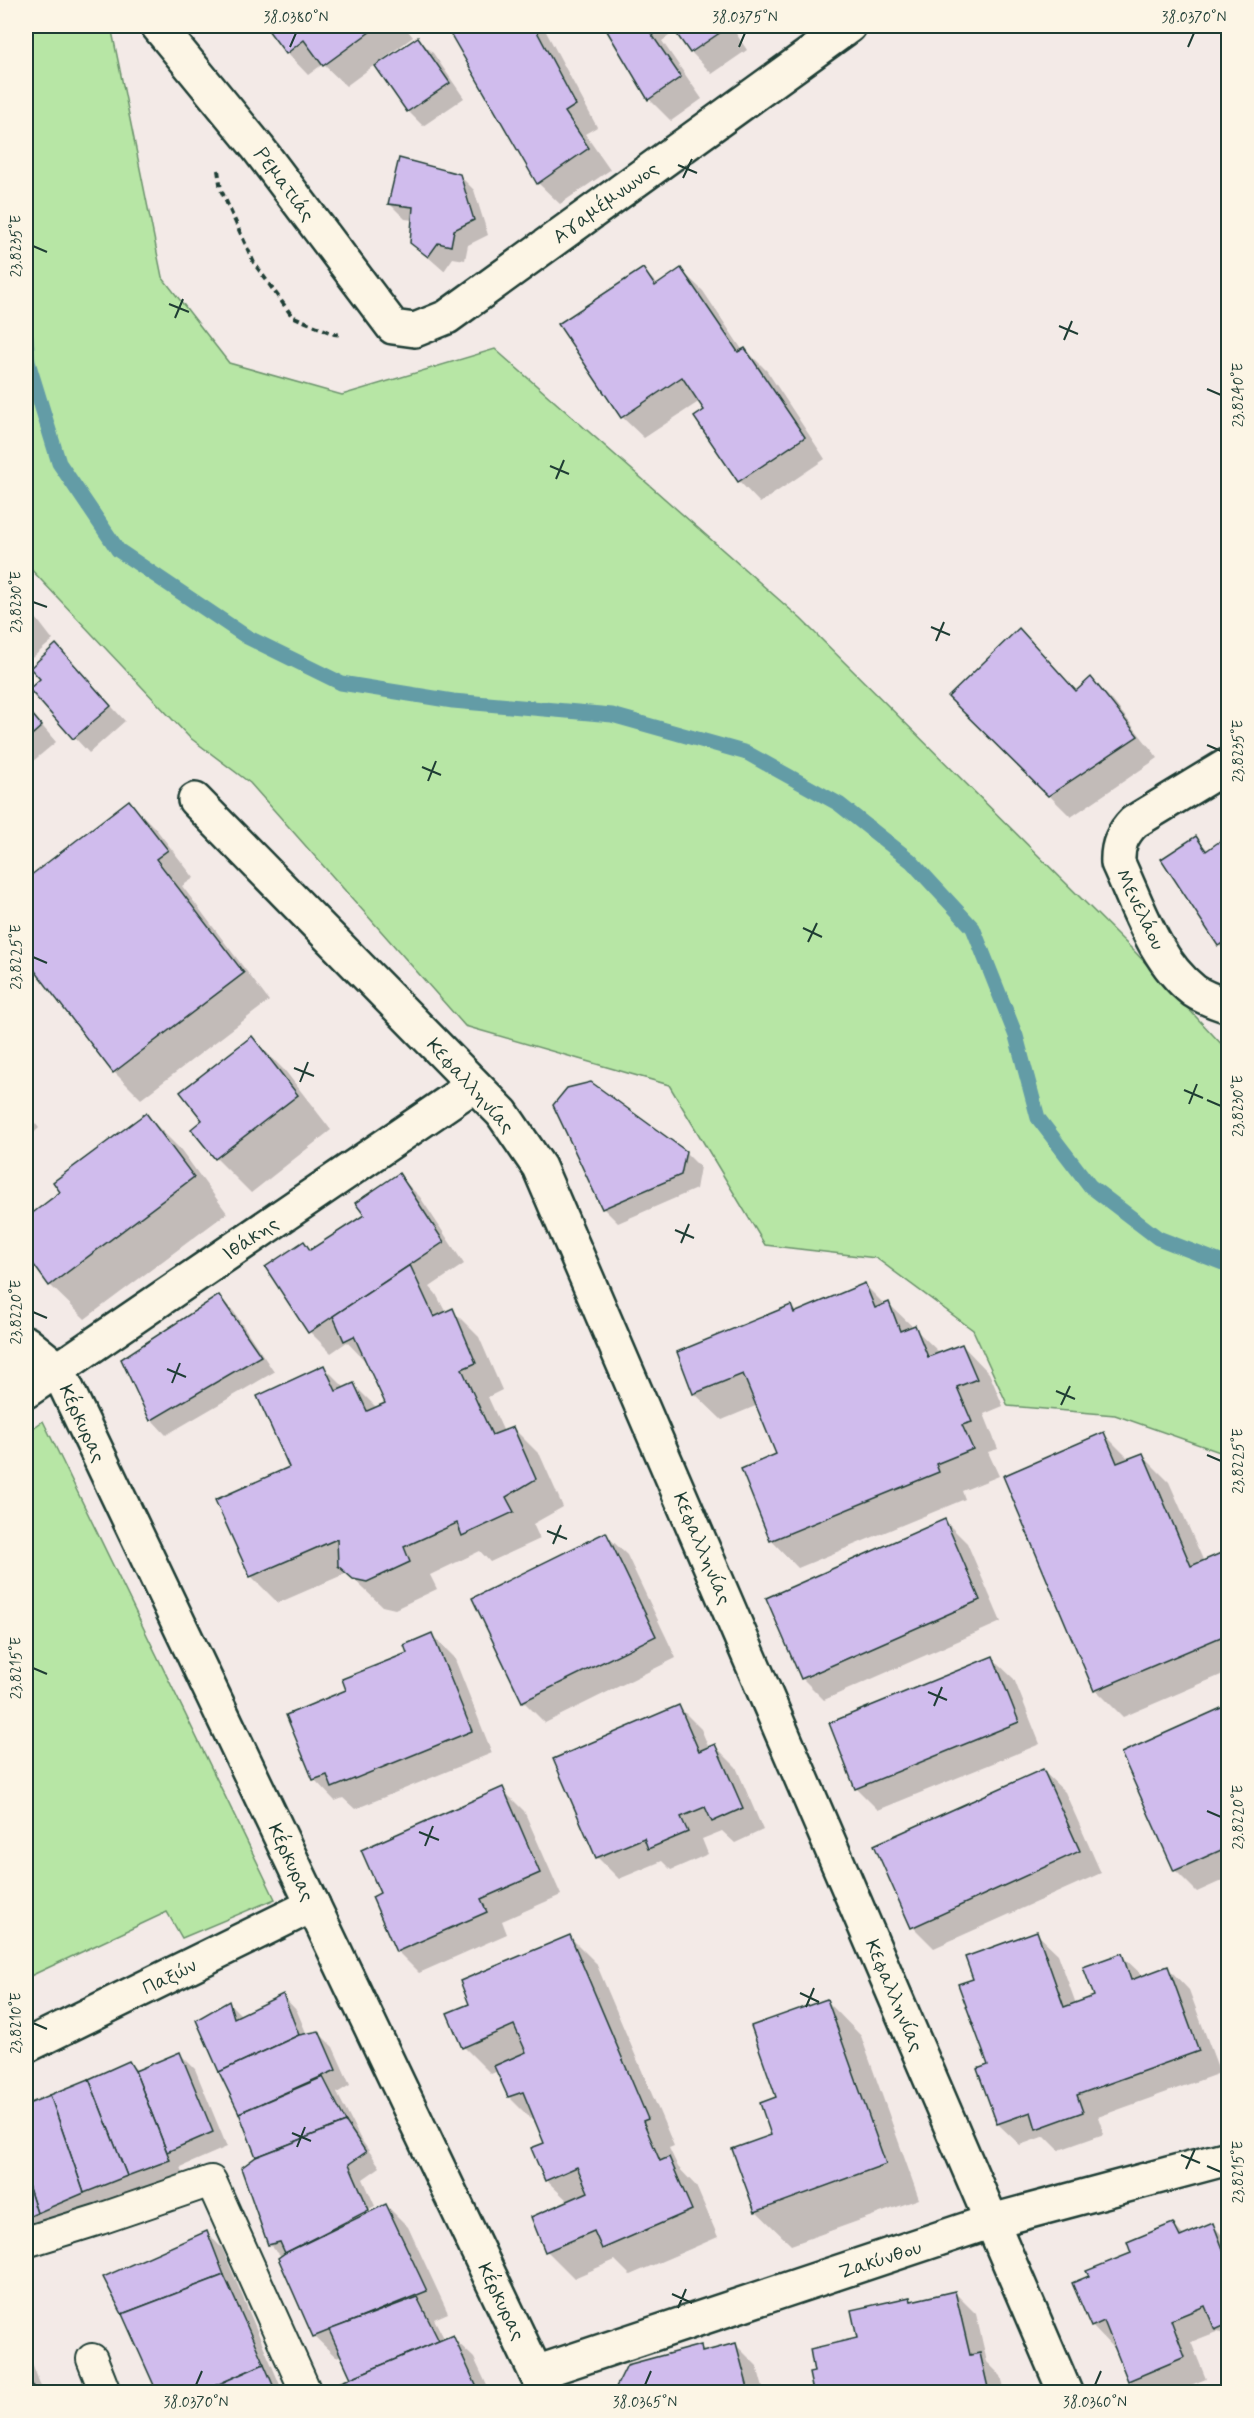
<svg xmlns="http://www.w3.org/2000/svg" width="1254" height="2418" font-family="Mynerve,sans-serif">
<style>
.green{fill:#b7e6a5;stroke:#6b926c;stroke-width:1.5}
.shadow{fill:#0003}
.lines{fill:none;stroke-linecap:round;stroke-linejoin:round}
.stream{stroke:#639ca6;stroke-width:15}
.building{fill:#d0bced;stroke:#1f3d34;stroke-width:1.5}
.lane-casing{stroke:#1f3d34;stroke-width:34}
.street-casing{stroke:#1f3d34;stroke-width:38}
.path{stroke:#1f3d34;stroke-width:4;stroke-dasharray:6 4.5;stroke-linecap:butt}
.lane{stroke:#fcf5e5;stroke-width:30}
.street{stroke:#fcf5e5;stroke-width:33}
.ticks{fill:none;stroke:#1f3d34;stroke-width:2}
.labels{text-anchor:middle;stroke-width:5;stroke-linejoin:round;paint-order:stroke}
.street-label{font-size:20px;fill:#1f3d34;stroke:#fcf5e5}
.neatline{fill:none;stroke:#1f3d34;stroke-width:2}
.ticks-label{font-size:15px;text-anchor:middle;fill:#1f3d34}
</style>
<rect width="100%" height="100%" fill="#f3eae7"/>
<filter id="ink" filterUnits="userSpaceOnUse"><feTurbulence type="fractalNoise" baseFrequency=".0167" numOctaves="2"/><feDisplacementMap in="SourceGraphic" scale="12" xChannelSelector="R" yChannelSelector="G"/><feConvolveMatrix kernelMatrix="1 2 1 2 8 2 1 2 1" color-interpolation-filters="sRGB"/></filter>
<g filter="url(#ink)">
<!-- green -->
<g class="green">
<polygon points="26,26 111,26 162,277 229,363 342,395 495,349 801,619 1136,953 1228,1051 1228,1455 1115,1415 1008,1406 973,1330 876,1258 765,1245 669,1085 465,1026 250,783 189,737 26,564"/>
<polygon points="43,1421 275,1899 182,1938 167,1912 26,1978 26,1433"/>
</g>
<!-- shadow -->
<g class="shadow">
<polygon points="267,26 404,26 413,37 382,60 384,62 418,39 433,53 464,98 423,126 408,111 376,64 346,86 323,64 308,75 287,53"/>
<polygon points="448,26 543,26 597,127 585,134 610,170 560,204 538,183"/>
<polygon points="606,26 731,26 747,50 712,74 691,52 676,31 662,41 702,99 671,121 649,99"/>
<polygon points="459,175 474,190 488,235 468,245 465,260 453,258 444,271 411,242 413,220 405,219 390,204"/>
<polygon points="643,270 658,285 681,270 703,291 743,351 745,349 767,371 825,459 760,503 739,481 700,401 644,438 622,417"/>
<polygon points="26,605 53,640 26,663"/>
<polygon points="1019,630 1077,692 1091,679 1112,700 1158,758 1071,817 950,697"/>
<polygon points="56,646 125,721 89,753 31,690 42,679"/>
<polygon points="26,707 56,742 26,767"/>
<polygon points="129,802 156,829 194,878 182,886 269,1001 141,1099 114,1072 26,956 26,881"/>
<polygon points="1196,838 1209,851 1227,838 1228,840 1228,955 1219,945"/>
<polygon points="252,1038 286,1072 331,1130 251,1193 216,1158 193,1129 204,1121"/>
<polygon points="26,1112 39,1128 26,1140"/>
<polygon points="146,1115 181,1150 227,1213 85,1319 50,1285 26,1252 26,1220 62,1192"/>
<polygon points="685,1152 700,1167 696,1189 618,1223 603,1208"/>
<polygon points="398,1175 420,1197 464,1264 430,1287 436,1294 446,1313 452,1310 479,1337 502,1390 488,1397 504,1432 513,1428 540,1455 563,1507 533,1524 540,1539 490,1562 480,1551 430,1575 437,1589 395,1609 382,1606 347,1573 278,1603 251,1576 291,1467 324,1367 346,1389 354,1385 377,1408 387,1403 368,1364 347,1342 331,1353 310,1332 304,1243 312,1251 366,1215"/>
<polygon points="865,1285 885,1305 889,1304 941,1354 962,1345 989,1373 1003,1406 984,1414 998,1449 988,1452 999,1476 962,1491 965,1499 798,1568 771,1540 778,1455 758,1405 722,1420 694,1393 791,1307 797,1313"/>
<polygon points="219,1297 234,1312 274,1372 166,1435 152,1420 123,1360"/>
<polygon points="1104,1434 1130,1460 1142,1455 1169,1482 1204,1562 1220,1555 1228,1563 1228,1672 1123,1717 1096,1690"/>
<polygon points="945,1521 967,1543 1001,1622 824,1700 802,1678"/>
<polygon points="605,1534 627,1555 676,1658 545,1723 523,1701"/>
<polygon points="432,1635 454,1657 492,1753 355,1809 343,1798 335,1801 314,1779 348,1691 409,1654"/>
<polygon points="992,1658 1014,1679 1040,1744 878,1810 856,1788"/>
<polygon points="679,1707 701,1729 709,1748 715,1746 736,1767 763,1830 735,1843 722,1831 702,1839 708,1854 671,1870 662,1861 619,1879 597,1857"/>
<polygon points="1228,1707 1228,1878 1197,1892 1176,1871 1123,1754"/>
<polygon points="1043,1771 1065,1792 1101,1873 934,1948 913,1927"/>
<polygon points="502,1789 524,1811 561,1895 502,1921 507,1934 419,1973 397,1951 382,1894"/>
<polygon points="1036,1933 1058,1954 1076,2004 1096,1997 1121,1955 1144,1977 1168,1968 1189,1990 1220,2073 1098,2117 1104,2134 1059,2150 1045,2136 1020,2145 998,2124 975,1980"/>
<polygon points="569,1936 596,1963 674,2146 669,2148 678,2167 696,2186 718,2237 630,2275 615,2260 574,2278 547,2251 569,2202 546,2180 546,2144 536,2124 509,2097 498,2071 491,2074 464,2047 471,2004"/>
<polygon points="283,1996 297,2011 307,2035 318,2032 333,2047 350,2085 337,2093 360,2138 380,2167 363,2179 375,2206 286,2251 288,2253 386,2205 408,2227 448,2313 434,2319 445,2340 452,2337 474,2358 490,2392 345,2392 341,2384 353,2379 342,2355 336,2357 314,2336 282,2257 269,2244 258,2158 240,2112 229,2003 242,2016"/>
<polygon points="827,2001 861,2036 919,2199 791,2245 756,2211 773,2136 778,2098"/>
<polygon points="180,2054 195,2069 227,2147 181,2167 184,2175 26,2240 26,2107 129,2063 138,2071"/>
<polygon points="1173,2225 1185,2237 1212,2225 1228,2241 1228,2341 1219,2331 1191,2342 1206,2379 1173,2392 1141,2392 1129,2380 1116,2347 1113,2348 1092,2326 1133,2254"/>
<polygon points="207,2233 222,2248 283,2392 158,2392 105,2277"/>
<polygon points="954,2292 976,2314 987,2362 1001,2376 1005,2392 815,2392 810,2374 816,2373 910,2298 913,2302"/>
<polygon points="736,2345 757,2366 764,2392 619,2392 617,2387 700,2347 706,2353"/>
<polygon points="26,2347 43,2392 26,2392"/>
</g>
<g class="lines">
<!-- stream -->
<polyline class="stream" points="26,337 28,362 59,463 118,550 247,637 341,683 453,701 612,715 747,753 839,804 911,861 973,928 1016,1036 1038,1118 1090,1186 1158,1238 1228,1265"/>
</g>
<!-- building -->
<g class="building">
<polygon points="265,26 378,26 323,66 304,40 286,54"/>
<polygon points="446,26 534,26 576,105 565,112 589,148 537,184"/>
<polygon points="604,26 646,26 681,77 648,100"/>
<polygon points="671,26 725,26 727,28 690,53"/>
<polygon points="418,37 450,83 407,112 375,66"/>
<polygon points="399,158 460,174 474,220 454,230 451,246 438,243 428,257 410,243 413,207 388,204"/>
<polygon points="643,268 655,286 681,268 738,352 745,348 805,437 738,482 694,417 704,410 682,377 621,418 558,324"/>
<polygon points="1019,628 1076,691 1091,677 1138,736 1048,796 948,697"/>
<polygon points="56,644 111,706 73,739 29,689 40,679 30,668"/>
<polygon points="26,707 42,726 26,740"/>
<polygon points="129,800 168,850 156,859 244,973 113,1073 26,959 26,879"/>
<polygon points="1196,836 1206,851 1227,836 1228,838 1228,939 1218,946 1161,859"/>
<polygon points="252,1036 298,1095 215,1159 191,1129 202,1120 180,1092"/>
<polygon points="591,1082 686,1151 681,1175 602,1209 553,1105 567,1088"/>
<polygon points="146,1113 194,1177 49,1286 26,1254 26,1218 60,1192 53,1182"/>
<polygon points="399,1173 444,1242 308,1333 265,1267 304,1241 310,1250 364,1215 355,1203"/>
<polygon points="410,1265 434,1317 453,1308 476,1363 462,1369 492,1435 513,1427 536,1479 506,1497 514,1512 462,1536 457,1523 404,1547 410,1562 367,1582 353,1579 338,1566 337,1539 250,1577 215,1500 289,1467 257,1396 324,1365 336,1391 354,1383 367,1411 385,1403 354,1336 344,1341 333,1316"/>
<polygon points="865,1283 875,1308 889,1302 900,1331 915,1325 928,1357 962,1344 977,1379 957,1387 972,1422 962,1425 973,1449 936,1464 939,1472 770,1541 741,1469 776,1454 743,1374 693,1394 677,1352 791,1305 794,1313"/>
<polygon points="219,1295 261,1356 150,1421 121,1359"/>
<polygon points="1104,1432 1117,1463 1143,1453 1191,1566 1221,1553 1228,1572 1228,1634 1094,1691 1003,1476"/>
<polygon points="945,1519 980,1600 801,1679 766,1598"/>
<polygon points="606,1532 656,1636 522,1702 472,1598"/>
<polygon points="432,1633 472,1731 332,1788 327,1775 313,1780 286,1715 346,1690 342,1679 407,1653 404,1645"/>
<polygon points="993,1656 1019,1722 855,1789 829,1723"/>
<polygon points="679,1705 699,1751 715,1744 743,1808 712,1822 705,1807 681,1817 688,1832 648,1849 644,1838 596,1858 553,1759"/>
<polygon points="1228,1705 1228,1847 1174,1871 1121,1753"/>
<polygon points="1043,1769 1080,1851 911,1928 874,1845"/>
<polygon points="503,1787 540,1873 481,1899 487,1912 396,1952 372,1897 380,1893 361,1850"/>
<polygon points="1037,1931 1064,2007 1094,1996 1083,1967 1122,1953 1131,1980 1168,1966 1199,2051 1077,2095 1083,2112 1036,2129 1031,2112 997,2124 977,2069 988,2065 958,1984 973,1979 965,1957"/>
<polygon points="570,1935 648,2119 643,2121 660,2161 669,2157 692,2210 602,2249 594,2231 545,2252 531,2217 588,2192 577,2167 545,2181 531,2148 544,2143 523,2092 508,2097 494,2066 526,2052 514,2025 462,2048 447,2013 469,2004 460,1981"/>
<polygon points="283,1994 299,2035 219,2072 196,2020 229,2001 234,2018"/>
<polygon points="827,1999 886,2164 755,2212 732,2149 771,2135 760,2103 776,2097 751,2026"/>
<polygon points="319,2031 336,2070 239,2113 219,2072 299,2035"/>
<polygon points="180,2052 213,2132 167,2152 135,2071"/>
<polygon points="129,2061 135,2071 170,2160 127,2176 89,2079"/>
<polygon points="323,2077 346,2122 256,2157 239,2113"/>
<polygon points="89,2079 127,2176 84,2193 50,2095"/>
<polygon points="50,2095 84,2193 37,2213 26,2179 26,2105"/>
<polygon points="346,2122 366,2152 349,2164 369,2210 285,2253 280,2242 268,2245 241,2168 256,2157"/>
<polygon points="26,2179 37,2213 26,2218"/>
<polygon points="386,2204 427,2291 313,2337 278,2258 285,2253"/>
<polygon points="1173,2223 1180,2237 1213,2223 1228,2262 1228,2324 1215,2330 1205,2306 1171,2320 1185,2357 1128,2381 1104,2321 1091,2327 1072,2283 1089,2276 1086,2271 1131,2253 1127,2242"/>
<polygon points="207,2231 224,2275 122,2314 103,2277"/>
<polygon points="224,2275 264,2364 201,2392 157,2392 122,2314"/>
<polygon points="955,2291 970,2355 980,2353 989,2392 813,2392 809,2373 814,2372 810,2349 857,2338 851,2310 910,2297 911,2301"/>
<polygon points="417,2297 439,2341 351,2378 329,2330"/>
<polygon points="453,2335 479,2392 343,2392 339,2383"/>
<polygon points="736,2343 749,2392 617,2392 616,2387 627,2365 701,2345 702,2352"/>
<polygon points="264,2364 276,2392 201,2392"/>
<polygon points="26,2369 35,2392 26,2392"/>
</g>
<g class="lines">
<!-- lane casing -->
<g class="lane-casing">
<g id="lane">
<polyline points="26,2242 100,2219 211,2181 306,2392"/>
<polyline points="92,2359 105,2392"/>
</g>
</g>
<!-- street casing -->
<g class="street-casing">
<g id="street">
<polyline points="158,26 258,148 393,327 415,330 447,317 849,26"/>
<path d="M 1228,765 L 1134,822 C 1122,834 1117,846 1118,863 C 1138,906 1155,961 1194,991 C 1204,998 1217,1002 1228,1006"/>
<polyline points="195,800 502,1113 539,1167 1065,2392"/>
<polyline points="26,1343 57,1368 545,2392"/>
<polyline points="26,1391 474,1085"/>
<polyline points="26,2046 313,1905"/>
<polyline points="536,2373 992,2221 1228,2158"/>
</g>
</g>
<!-- path -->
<polyline class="path" points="218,170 221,190 254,263 292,316 334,334 343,335"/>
<!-- lane -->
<use href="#lane" class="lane"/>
<!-- street -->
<use href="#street" class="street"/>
</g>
</g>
<!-- ticks -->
<path class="ticks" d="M 290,47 L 296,33M 739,47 L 745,33M 1188,47 L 1194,33M 678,165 L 697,173M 683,178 L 692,159M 33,246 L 47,252M 169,304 L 189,312M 175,318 L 183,299M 1059,326 L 1078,334M 1064,340 L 1072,321M 1207,389 L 1221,395M 550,466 L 569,474M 556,479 L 564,460M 33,602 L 47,607M 931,627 L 950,635M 936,641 L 944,622M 1207,745 L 1221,751M 422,767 L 441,775M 428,781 L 436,761M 803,928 L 822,937M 808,942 L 817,923M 33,957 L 47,963M 294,1068 L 314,1076M 300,1082 L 308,1062M 1184,1090 L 1203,1098M 1207,1100 L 1221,1106M 1189,1104 L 1197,1084M 675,1230 L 694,1238M 681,1243 L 689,1224M 33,1312 L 47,1318M 167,1369 L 186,1377M 172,1383 L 180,1363M 1056,1391 L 1075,1399M 1061,1405 L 1070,1386M 1207,1455 L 1221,1461M 547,1531 L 567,1539M 553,1544 L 561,1525M 33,1668 L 47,1674M 928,1692 L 947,1700M 934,1706 L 942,1687M 1207,1811 L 1221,1817M 419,1832 L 439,1840M 425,1846 L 433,1826M 800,1993 L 819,2002M 806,2007 L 814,1988M 33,2023 L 47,2029M 292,2133 L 311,2141M 297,2147 L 305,2127M 1181,2155 L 1200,2163M 1207,2166 L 1221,2172M 1186,2169 L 1195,2149M 672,2294 L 692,2303M 678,2308 L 686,2289M 196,2385 L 202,2371M 645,2385 L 651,2371M 1095,2385 L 1101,2371"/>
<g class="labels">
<!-- street labels -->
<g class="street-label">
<text transform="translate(285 184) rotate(53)" y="7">Ρεματιάς</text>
<text transform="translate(605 202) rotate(-36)" y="7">Αγαμέμνωνος</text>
<text transform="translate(1141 909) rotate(64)" y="7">Μενελάου</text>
<text transform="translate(471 1085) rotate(48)" y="7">Κεφαλληνίας</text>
<text transform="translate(250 1238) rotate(-34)" y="7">Ιθάκης</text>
<text transform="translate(83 1423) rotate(65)" y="7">Κέρκυρας</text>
<text transform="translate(703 1548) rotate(67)" y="7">Κεφαλληνίας</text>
<text transform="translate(292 1862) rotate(65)" y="7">Κέρκυρας</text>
<text transform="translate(169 1976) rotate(-26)" y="7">Παξών</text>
<text transform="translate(895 1995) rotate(67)" y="7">Κεφαλληνίας</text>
<text transform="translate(880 2259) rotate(-18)" y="7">Ζακύνθου</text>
<text transform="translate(502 2301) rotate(64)" y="7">Κέρκυρας</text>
</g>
</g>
<!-- margin -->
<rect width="1254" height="2418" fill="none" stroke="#fcf5e5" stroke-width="66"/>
<rect x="33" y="33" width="1188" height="2352" class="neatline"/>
<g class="ticks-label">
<text x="296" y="22">38.0380°N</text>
<text x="745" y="22">38.0375°N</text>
<text x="1194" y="22">38.0370°N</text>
<text transform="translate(16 246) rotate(-90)" y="5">23.8235°E</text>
<text transform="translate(1238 395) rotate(-90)" y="5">23.8240°E</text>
<text transform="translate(16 602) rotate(-90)" y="5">23.8230°E</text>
<text transform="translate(1238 751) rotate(-90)" y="5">23.8235°E</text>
<text transform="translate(16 957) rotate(-90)" y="5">23.8225°E</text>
<text transform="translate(1238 1106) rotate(-90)" y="5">23.8230°E</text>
<text transform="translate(16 1312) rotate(-90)" y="5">23.8220°E</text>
<text transform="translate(1238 1461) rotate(-90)" y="5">23.8225°E</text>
<text transform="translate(16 1668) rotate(-90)" y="5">23.8215°E</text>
<text transform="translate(1238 1817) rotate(-90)" y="5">23.8220°E</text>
<text transform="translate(16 2023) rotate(-90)" y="5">23.8210°E</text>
<text transform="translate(1238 2172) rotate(-90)" y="5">23.8215°E</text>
<text x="196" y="2407">38.0370°N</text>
<text x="645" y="2407">38.0365°N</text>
<text x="1095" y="2407">38.0360°N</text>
</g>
</svg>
